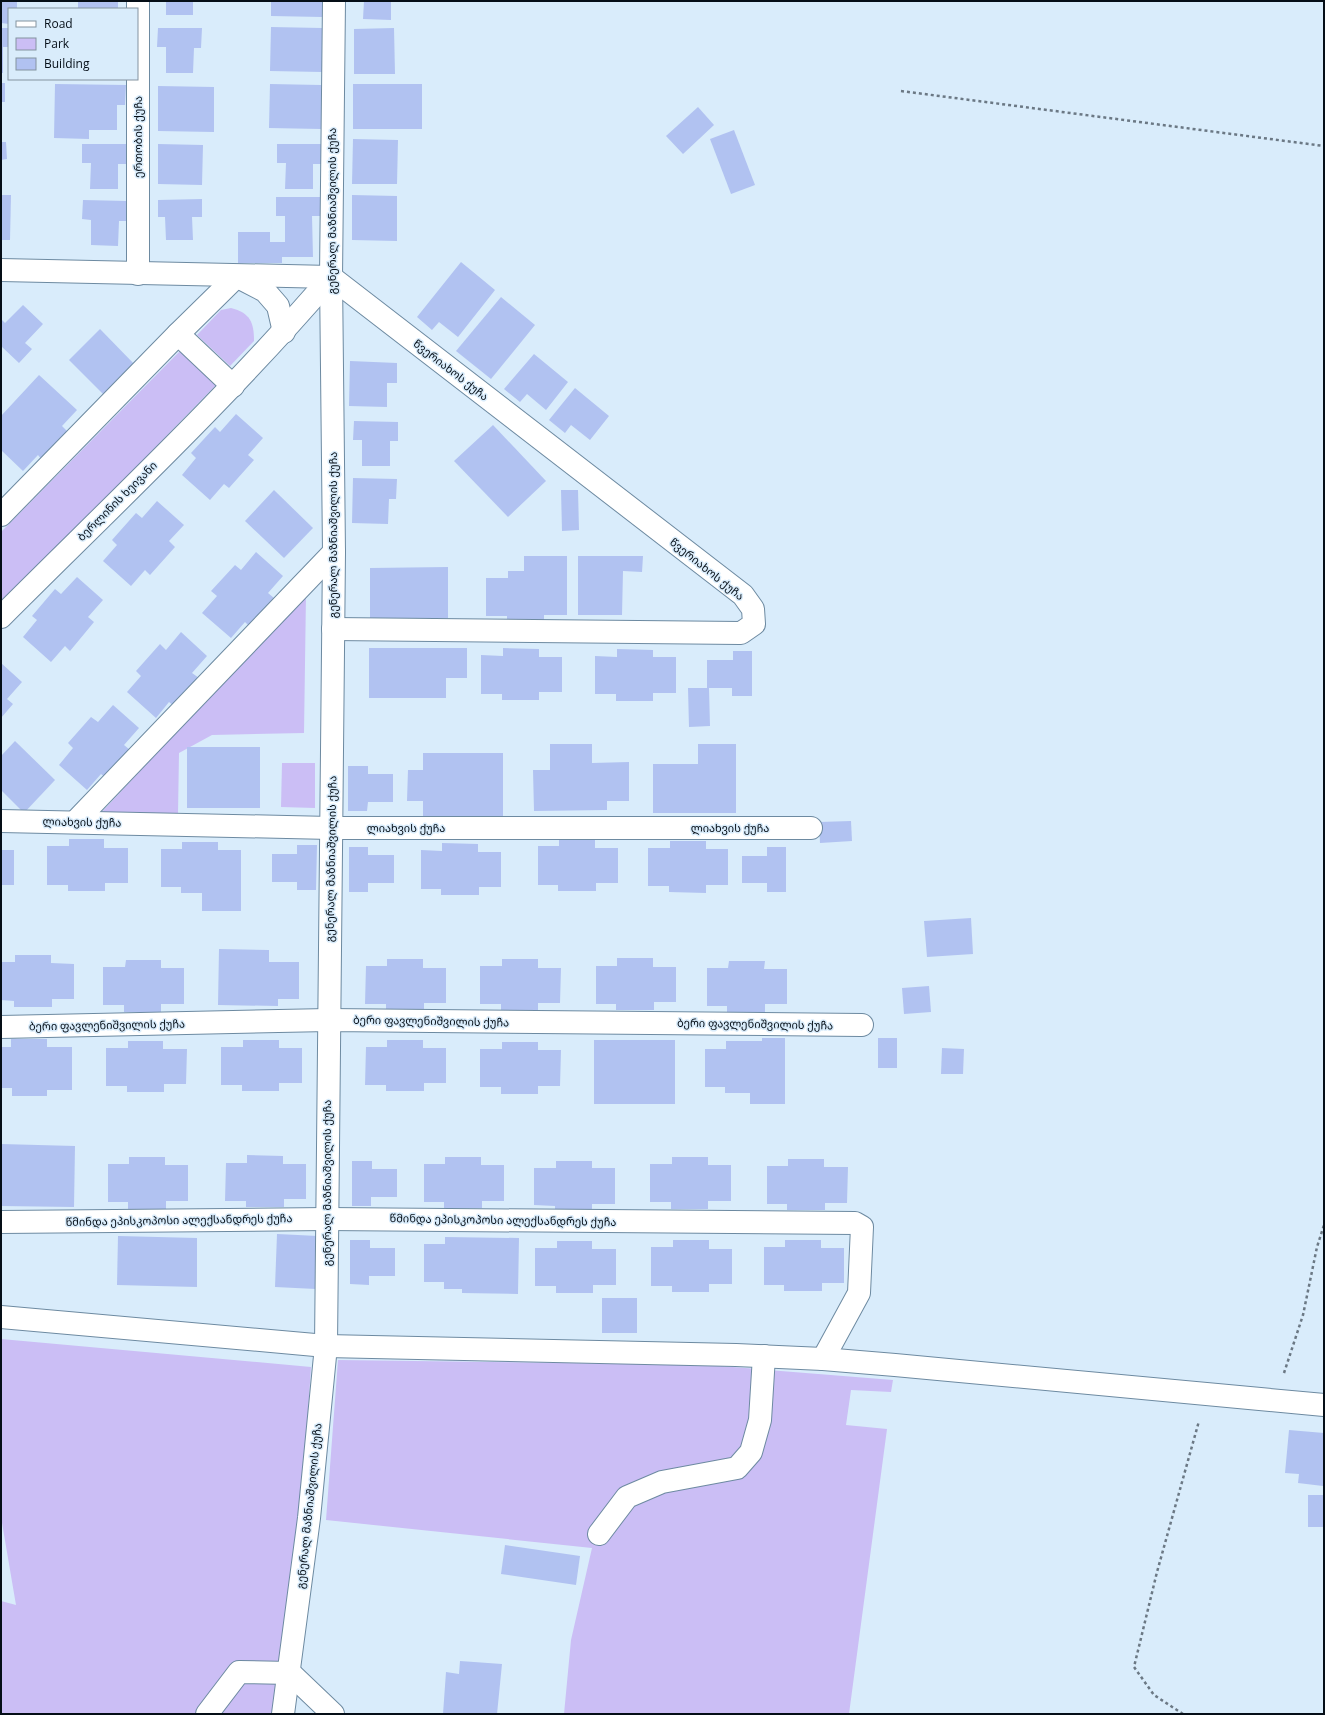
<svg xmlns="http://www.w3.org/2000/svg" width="1325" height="1715" font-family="'Open Sans','Noto Sans Georgian',sans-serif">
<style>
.green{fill:#cbbef5}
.building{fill:#b1c2f1}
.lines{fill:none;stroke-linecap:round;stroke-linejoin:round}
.minor-casing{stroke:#6d8aa1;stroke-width:24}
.path{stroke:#6b7884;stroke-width:2.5;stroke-dasharray:3 3;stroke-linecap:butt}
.minor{stroke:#fff;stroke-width:22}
.labels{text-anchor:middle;stroke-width:3;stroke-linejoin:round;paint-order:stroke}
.street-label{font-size:11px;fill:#050e17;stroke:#d9ecfb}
</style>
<rect width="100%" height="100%" fill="#d9ecfb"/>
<!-- green -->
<g class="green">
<path d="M 231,308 C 250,313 254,322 254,341 L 230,366 L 197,335 L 221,310 Z"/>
<polygon points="181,350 216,385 1,606 1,532"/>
<polygon points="306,594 304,733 212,735 179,753 178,814 98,816"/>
<polygon points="282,763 315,763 315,808 281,807"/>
<polygon points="1,1339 311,1367 300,1537 272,1714 1,1714 1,1601 16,1605 1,1517"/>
<polygon points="338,1360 708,1365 893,1380 891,1392 851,1390 846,1425 887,1429 849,1714 564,1714 571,1640 592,1548 326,1520"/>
</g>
<!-- building -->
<g class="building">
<polygon points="1,1 17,1 17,9 9,9 9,24 1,23"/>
<rect x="78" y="1" width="40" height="8"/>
<rect x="166" y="1" width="27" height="14"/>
<polygon points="271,1 322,1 322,17 271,16"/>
<polygon points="364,1 391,1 391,20 363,19"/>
<polygon points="271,27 322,28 322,72 270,71"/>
<polygon points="1,28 9,28 9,47 3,47 3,73 1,73"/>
<polygon points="158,28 202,28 201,48 194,48 193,73 166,73 166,47 157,47"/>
<polygon points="394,28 395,74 354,74 354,29"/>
<rect x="1" y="83" width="4" height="19"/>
<polygon points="55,84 126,85 125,105 117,105 117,130 89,130 89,139 54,138"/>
<polygon points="270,84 321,85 321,129 269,128"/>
<rect x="353" y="84" width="69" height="45"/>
<polygon points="158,86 214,87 214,132 158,131"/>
<polygon points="698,107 714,125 683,154 666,136"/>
<polygon points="734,130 755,185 731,194 710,139"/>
<polygon points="353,139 398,140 397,184 352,184"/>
<polygon points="1,142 6,142 7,159 1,160"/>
<polygon points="82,144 127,144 126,164 118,164 118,189 90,189 91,163 82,163"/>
<polygon points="158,144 203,145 202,185 158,184"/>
<polygon points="277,144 322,144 321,164 313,164 313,189 285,189 286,163 277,163"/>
<polygon points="1,195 11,195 10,240 1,240"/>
<polygon points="352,195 397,196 397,241 352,240"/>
<polygon points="276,197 320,197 321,216 312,216 313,257 282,257 282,263 238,263 238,232 270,232 270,242 285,242 285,216 276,216"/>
<polygon points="202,199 202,217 192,217 193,240 166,240 165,217 158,217 158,200"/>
<polygon points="83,200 127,201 127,221 119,221 118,246 91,245 91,220 82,219"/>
<polygon points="461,262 495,290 458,337 439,322 432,330 417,317"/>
<polygon points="501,297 535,325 491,379 456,351"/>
<polygon points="23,305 43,324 25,343 32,349 19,363 1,346 1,319 5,323"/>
<polygon points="100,329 137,367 106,397 69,360"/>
<polygon points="534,354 568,382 546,410 527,394 520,402 504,389"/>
<polygon points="350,361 397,363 397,383 387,383 387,407 349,406"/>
<polygon points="39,375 77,410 62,426 68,432 42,460 38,455 23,471 1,450 1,416"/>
<polygon points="575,388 609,416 590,440 571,425 565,433 549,420"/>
<polygon points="236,414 263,438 248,455 254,460 229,488 224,484 210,500 182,475 196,458 191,453 215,427 220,432"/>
<polygon points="354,421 398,422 398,441 390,441 390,466 362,466 362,440 353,440"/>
<polygon points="493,425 546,481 508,517 454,461"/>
<polygon points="353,478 397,479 396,499 389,499 388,524 352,523"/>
<polygon points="274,490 313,528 284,558 245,521"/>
<polygon points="561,490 578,490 579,530 562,531"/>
<polygon points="157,501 184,525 169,541 175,547 150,575 145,570 131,586 103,561 117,545 112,540 136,513 142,518"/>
<polygon points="256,552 283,576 268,593 274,598 249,626 245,622 231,638 202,613 217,596 211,591 235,565 241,570"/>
<polygon points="524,556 567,556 567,615 544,615 544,623 507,622 507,616 486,616 486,578 508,578 508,571 524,571"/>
<polygon points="578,556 643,556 642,572 623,571 622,615 578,615"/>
<polygon points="448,567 448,618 370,618 370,568"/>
<polygon points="77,577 103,600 88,617 94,622 70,651 65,646 51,662 23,637 37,620 32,616 55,589 61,594"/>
<polygon points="181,632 207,656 192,673 199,678 174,706 169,702 156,718 127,692 141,676 136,671 160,644 166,650"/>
<polygon points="369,648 467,648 467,678 446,678 446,698 369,698"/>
<polygon points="503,648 539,649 539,657 562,657 562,692 539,692 539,700 502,700 502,694 481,694 481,655 503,656"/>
<polygon points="617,649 653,650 653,657 676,657 676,693 653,693 653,701 616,701 616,694 595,694 595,656 617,657"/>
<polygon points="733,651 752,651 752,696 732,696 732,688 709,688 710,726 689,727 688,688 707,688 707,660 733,660"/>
<polygon points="1,663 22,682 7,699 13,704 1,718"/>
<polygon points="113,705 139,728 124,745 130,750 106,778 101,774 87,790 59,765 73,748 68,743 91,717 98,722"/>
<polygon points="15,741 55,780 24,813 1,790 1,756"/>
<polygon points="550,744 592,744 592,763 629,762 629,801 607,801 607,810 534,811 533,770 550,770"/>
<polygon points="698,744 736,744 736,813 653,813 653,764 698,764"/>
<rect x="187" y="747" width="73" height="61"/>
<polygon points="423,753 503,753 503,816 423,816 423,801 407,801 408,770 423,770"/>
<polygon points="348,766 368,766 368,774 393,774 393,802 368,802 367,811 348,811"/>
<polygon points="851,821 852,841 820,843 819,822"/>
<polygon points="69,839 104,839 104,848 128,848 128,883 105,883 105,891 68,891 68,885 47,885 47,846 69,846"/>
<polygon points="559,839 595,839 595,848 618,848 618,883 596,883 596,891 558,891 558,885 538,885 538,846 559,846"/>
<polygon points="670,841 706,841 706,849 728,849 728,885 706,885 706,893 669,892 669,886 648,886 648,848 670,848"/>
<polygon points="182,842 218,842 218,850 241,850 241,911 202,911 202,893 181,893 181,887 161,887 161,849 182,849"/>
<polygon points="442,843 478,844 478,852 501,852 501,887 479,887 479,895 441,895 441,889 421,889 421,850 442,851"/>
<polygon points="297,845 317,845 316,890 297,890 297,882 272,882 272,854 297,854"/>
<polygon points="349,847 368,847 368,855 394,855 394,883 368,883 368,892 349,892"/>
<polygon points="767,847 786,847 786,892 767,892 767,883 742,883 742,856 767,856"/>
<rect x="1" y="850" width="13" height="35"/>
<polygon points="971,918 973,954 927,957 924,921"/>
<polygon points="219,949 269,950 269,962 299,962 299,999 278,999 278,1006 218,1005"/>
<polygon points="15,955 51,955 51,963 74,964 74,999 52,999 52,1007 14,1007 14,1001 1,1000 1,962 15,962"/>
<polygon points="617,958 653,958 653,967 676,967 676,1002 654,1002 654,1010 616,1010 616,1004 596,1004 596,966 617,966"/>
<polygon points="387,959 423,959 423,968 446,968 446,1003 424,1003 424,1011 386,1011 386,1004 365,1004 366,966 387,966"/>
<polygon points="502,959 538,959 538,968 561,968 560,1003 538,1003 538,1011 501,1011 501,1004 480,1004 480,966 502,966"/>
<polygon points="126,960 161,960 161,968 184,968 184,1004 161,1004 161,1012 124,1012 124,1005 103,1005 103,967 125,967"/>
<polygon points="729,961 765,961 764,969 787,969 787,1004 765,1004 765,1013 727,1012 727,1006 707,1006 707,968 728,968"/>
<polygon points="929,986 931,1012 904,1014 902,988"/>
<polygon points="762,1038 785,1038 785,1104 750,1104 750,1093 725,1093 725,1087 705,1087 705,1049 726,1049 726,1041 762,1041"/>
<rect x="878" y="1038" width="19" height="30"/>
<polygon points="11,1039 47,1039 47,1047 72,1047 72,1090 47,1090 47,1096 12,1096 12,1088 1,1088 1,1047 11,1047"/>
<polygon points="243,1040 279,1040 279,1048 302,1048 302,1083 279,1083 279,1091 242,1091 242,1085 221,1085 221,1047 243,1047"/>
<polygon points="387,1040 423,1040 423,1048 446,1048 446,1083 424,1083 424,1091 386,1091 386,1085 365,1085 366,1047 387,1047"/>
<rect x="594" y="1040" width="81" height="64"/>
<polygon points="128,1041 163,1041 163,1049 187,1049 186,1084 164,1084 164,1092 127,1092 127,1086 106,1086 106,1048 128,1048"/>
<polygon points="502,1042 538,1042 538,1050 561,1050 560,1086 538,1086 538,1094 501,1094 501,1087 480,1087 480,1049 502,1049"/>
<polygon points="942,1048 964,1049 963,1074 941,1074"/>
<polygon points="1,1144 75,1146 74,1207 1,1206"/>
<polygon points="247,1155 283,1156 283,1164 306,1164 306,1199 284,1199 284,1207 246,1207 246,1201 225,1201 226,1163 247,1163"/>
<polygon points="129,1157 165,1157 165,1165 188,1165 188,1201 166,1201 166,1209 128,1209 128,1202 108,1202 108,1164 129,1164"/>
<polygon points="445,1157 481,1157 481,1165 504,1165 504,1201 482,1201 482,1208 444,1208 444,1202 424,1202 424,1164 445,1164"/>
<polygon points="672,1157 708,1157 708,1165 731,1165 731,1201 708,1201 708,1209 671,1209 671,1202 650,1202 650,1164 672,1164"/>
<polygon points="788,1159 824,1159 824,1167 848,1167 847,1203 825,1203 825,1210 787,1210 787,1204 767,1204 767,1166 788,1166"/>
<polygon points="352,1161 372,1161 372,1169 397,1169 397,1197 371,1197 371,1206 352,1206"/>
<polygon points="556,1161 592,1161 592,1168 615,1168 615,1204 592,1204 592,1212 555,1212 555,1206 534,1205 534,1168 556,1168"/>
<polygon points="277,1234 318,1236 316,1289 275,1287"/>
<polygon points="118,1236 197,1238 197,1287 117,1285"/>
<polygon points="445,1237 519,1238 518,1294 462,1293 462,1289 444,1289 444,1282 424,1282 424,1244 445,1244"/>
<polygon points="350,1240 370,1240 370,1248 395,1248 395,1276 369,1276 369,1285 350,1284"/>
<polygon points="673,1240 709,1240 709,1249 732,1249 732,1284 709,1284 709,1292 672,1292 672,1286 651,1286 651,1247 673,1247"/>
<polygon points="785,1240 821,1240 821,1248 844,1248 844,1283 822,1283 822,1291 784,1291 784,1285 764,1285 764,1247 785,1247"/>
<polygon points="557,1241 592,1241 592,1249 616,1249 616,1285 593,1285 593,1293 556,1293 556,1286 535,1286 535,1248 557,1248"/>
<rect x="602" y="1298" width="35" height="35"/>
<polygon points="1289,1430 1324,1433 1323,1486 1298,1483 1299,1474 1285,1473"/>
<rect x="1308" y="1495" width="16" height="32"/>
<polygon points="505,1545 580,1556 576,1585 501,1574"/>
<polygon points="460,1661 502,1664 497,1714 443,1714 446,1672 459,1674"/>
</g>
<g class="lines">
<!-- minor casing -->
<g class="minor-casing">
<g id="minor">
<polyline points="1,270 331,277"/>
<polyline points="138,274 138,1"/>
<polyline points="331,277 743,595 753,609 754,624 741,633 333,629"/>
<polyline points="240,278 265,291 278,306 284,332"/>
<polyline points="178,334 233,386"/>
<polyline points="1,515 178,334 237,276"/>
<path d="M 1,617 C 113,505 228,397 331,277"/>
<polyline points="1,821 331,828 811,828"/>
<polyline points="75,822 334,552"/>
<polyline points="1,1027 328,1020 862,1025"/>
<polyline points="1,1222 327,1219 855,1223 862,1227 859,1293 823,1359"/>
<polyline points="1,1317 326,1346 736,1355 823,1359 895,1365 1324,1405"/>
<polyline points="599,1534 627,1497 662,1482 737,1468 751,1452 760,1420 764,1356"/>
<polyline points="207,1714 239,1672 290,1673 333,1714"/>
<polyline points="283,1714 309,1518 326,1346 334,552 331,277 334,1"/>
</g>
</g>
<!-- path -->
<g class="path">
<polyline points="901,91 1324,146"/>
<polyline points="1284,1373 1303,1315 1317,1247 1324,1225"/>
<polyline points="1183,1714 1154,1695 1134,1667 1157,1572 1199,1421"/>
</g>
<!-- minor -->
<use href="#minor" class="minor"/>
</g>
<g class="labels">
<!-- street labels -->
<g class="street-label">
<text transform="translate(138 137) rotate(-90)" y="4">ერთობის ქუჩა</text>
<text transform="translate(332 211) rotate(-90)" y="4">გენერალ მაზნიაშვილის ქუჩა</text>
<text transform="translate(451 370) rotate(38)" y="4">წვერიახოს ქუჩა</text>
<text transform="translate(117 501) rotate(-45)" y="4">ბერლინის ხეივანი</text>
<text transform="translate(333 535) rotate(-90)" y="4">გენერალ მაზნიაშვილის ქუჩა</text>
<text transform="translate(707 569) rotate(39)" y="4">წვერიახოს ქუჩა</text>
<text transform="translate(82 822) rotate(1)" y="4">ლიახვის ქუჩა</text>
<text x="406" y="832">ლიახვის ქუჩა</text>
<text x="730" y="832">ლიახვის ქუჩა</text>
<text transform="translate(331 859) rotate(-89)" y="4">გენერალ მაზნიაშვილის ქუჩა</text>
<text transform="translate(431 1021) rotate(1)" y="4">ბერი ფავლენიშვილის ქუჩა</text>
<text transform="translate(755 1024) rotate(1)" y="4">ბერი ფავლენიშვილის ქუჩა</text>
<text transform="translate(107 1025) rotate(-1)" y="4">ბერი ფავლენიშვილის ქუჩა</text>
<text transform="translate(327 1183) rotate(-90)" y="4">გენერალ მაზნიაშვილის ქუჩა</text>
<text transform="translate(179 1220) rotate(-1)" y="4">წმინდა ეპისკოპოსი ალექსანდრეს ქუჩა</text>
<text transform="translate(503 1220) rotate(1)" y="4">წმინდა ეპისკოპოსი ალექსანდრეს ქუჩა</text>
<text transform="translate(309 1506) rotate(-84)" y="4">გენერალ მაზნიაშვილის ქუჩა</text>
</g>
</g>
<!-- border -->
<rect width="1325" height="1715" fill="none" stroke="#050e17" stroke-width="4"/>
<!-- legend -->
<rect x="8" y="8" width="130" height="72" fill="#d9ecfb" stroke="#8493a0"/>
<rect x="16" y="21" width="20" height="6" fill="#ffffff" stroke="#8493a0"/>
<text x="44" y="28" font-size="12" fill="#050e17">Road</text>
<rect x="16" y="38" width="20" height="12" fill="#cbbef5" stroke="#8493a0"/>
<text x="44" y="48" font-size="12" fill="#050e17">Park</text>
<rect x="16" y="58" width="20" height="12" fill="#b1c2f1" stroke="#8493a0"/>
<text x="44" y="68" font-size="12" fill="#050e17">Building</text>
</svg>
